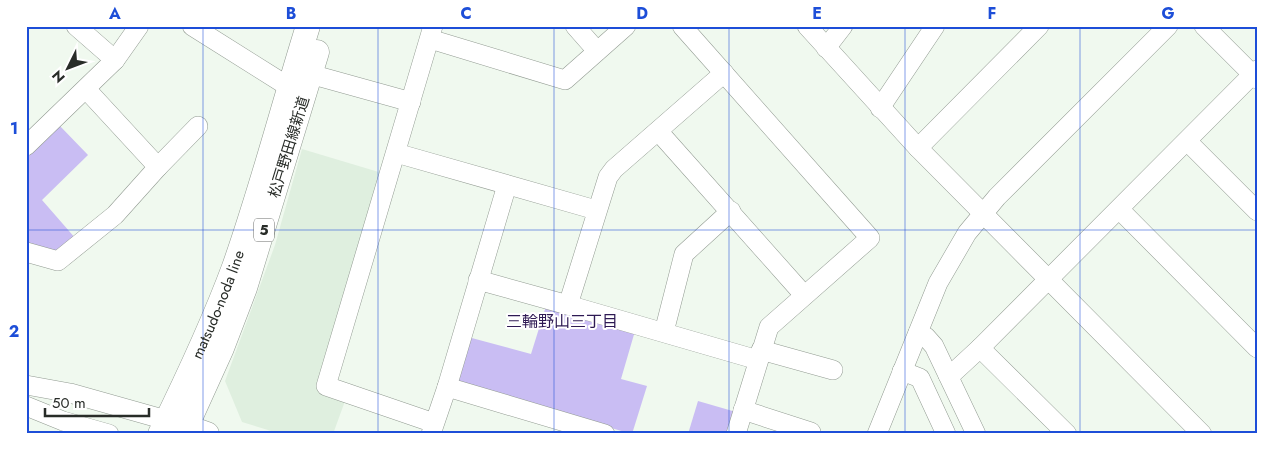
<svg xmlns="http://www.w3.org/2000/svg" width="1283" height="460" font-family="Jost,'Noto Sans JP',sans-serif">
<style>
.built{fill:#dfefdf}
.green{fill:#c9bdf3}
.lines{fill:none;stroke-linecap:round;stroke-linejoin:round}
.minor-casing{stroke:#929b92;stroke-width:20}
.major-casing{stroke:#929b92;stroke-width:25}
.minor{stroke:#fff;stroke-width:19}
.major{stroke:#fff;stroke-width:24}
.grid{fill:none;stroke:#1d4ed8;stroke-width:1;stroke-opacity:0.55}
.labels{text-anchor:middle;stroke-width:4;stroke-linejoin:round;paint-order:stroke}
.shield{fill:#fff;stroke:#686b68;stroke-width:1}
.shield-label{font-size:14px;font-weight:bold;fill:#282c28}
.street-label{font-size:15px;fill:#282c28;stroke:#fff}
.neighbourhood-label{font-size:16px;fill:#2e1a54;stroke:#fff}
.neatline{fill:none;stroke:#1d4ed8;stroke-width:2}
.grid-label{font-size:16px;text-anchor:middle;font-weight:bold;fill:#1d4ed8}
</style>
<rect width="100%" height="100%" fill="#f0f9ef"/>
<!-- built -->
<polygon class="built" points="302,149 382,173 318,391 345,401 333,434 281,434 242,422 225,381 275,245"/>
<!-- green -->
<g class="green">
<polygon points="59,125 88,155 42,200 76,239 58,254 26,246 26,155"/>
<polygon points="546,306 635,331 621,379 647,386 632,434 458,384 455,378 468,337 531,354"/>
<polygon points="698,401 736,412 729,434 688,434"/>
</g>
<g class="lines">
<!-- minor casing -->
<g class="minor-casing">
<g id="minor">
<polyline points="76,26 115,60"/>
<polyline points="192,26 289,87"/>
<polyline points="433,26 326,386 434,423"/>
<polyline points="575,26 597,51"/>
<polyline points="682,26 870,238 769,327 736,434"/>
<polyline points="807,26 918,148 1202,434"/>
<polyline points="1204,26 1257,79"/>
<polyline points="430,39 565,80 626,26"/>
<polyline points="826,48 843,26"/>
<polyline points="724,73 614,169 608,177 568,305 758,360"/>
<polyline points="310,74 411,102"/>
<polyline points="880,108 935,26"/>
<polyline points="658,131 804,295"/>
<polyline points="1187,141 1257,211"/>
<polyline points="26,146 115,60 139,26"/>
<polyline points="918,148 1039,26"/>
<polyline points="396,153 596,210"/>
<polyline points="158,167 198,126"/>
<polyline points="1119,209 1257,348"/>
<polyline points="26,252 58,261 115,215 158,167 86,89"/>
<polyline points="478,280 568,305"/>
<polyline points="664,332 684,254 731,211"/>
<polyline points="918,333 926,337 934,346 976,434"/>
<polyline points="980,348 1067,434"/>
<polyline points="761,350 833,370"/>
<polyline points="902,371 920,378 946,434"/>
<polyline points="948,375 954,372 980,348 1257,70"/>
<polyline points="26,385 70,393 166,420"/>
<polyline points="447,387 605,434"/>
<polyline points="26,406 63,421 109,434"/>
<polyline points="743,410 811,432"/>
<polyline points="431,434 447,387 507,185"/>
<polyline points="877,434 938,283 967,233 997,197 1168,26"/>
</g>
</g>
<!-- major casing -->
<g class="major-casing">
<g id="major">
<polyline points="173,422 207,434"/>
<path id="s1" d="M 160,434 C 187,379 213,324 234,267 C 262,188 283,106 308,26"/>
<polyline points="183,434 222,348 245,288 317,52"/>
</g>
</g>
<!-- minor -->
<use href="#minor" class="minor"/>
<!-- major -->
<use href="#major" class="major"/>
</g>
<!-- grid -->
<path class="grid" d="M 203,26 L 203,434M 378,26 L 378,434M 554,26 L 554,434M 729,26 L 729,434M 905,26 L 905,434M 1080,26 L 1080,434M 26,230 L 1257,230"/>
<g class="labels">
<!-- shield labels -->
<rect class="shield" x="254" y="218.5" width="20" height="23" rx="4"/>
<g class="shield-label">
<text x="264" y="235">5</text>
</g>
<!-- street labels -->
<g class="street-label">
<text transform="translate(289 147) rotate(-73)" y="5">松戸野田線新道</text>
<text dy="5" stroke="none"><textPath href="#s1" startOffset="142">matsudo-noda line</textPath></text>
</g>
<!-- neighbourhood labels -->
<g class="neighbourhood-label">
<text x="562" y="327">三輪野山三丁目</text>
</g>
</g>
<!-- border -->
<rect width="1283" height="460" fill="none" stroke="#ffffff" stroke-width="55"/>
<!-- north arrow -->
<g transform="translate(68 68) rotate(228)" stroke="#ffffff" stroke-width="4" paint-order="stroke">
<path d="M0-4L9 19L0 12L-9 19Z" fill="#282c28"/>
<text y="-8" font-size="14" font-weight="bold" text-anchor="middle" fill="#282c28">N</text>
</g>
<!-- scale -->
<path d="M45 408v8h104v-8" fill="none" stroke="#282c28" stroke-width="2.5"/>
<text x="52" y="408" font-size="15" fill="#282c28" stroke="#ffffff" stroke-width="4" paint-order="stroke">50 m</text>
<rect x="28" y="28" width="1228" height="404" class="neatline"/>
<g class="grid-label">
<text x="115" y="19">A</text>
<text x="291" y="19">B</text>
<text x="466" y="19">C</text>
<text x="642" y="19">D</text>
<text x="817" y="19">E</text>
<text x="992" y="19">F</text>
<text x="1168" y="19">G</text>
<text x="14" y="134">1</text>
<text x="14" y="337">2</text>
</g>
</svg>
